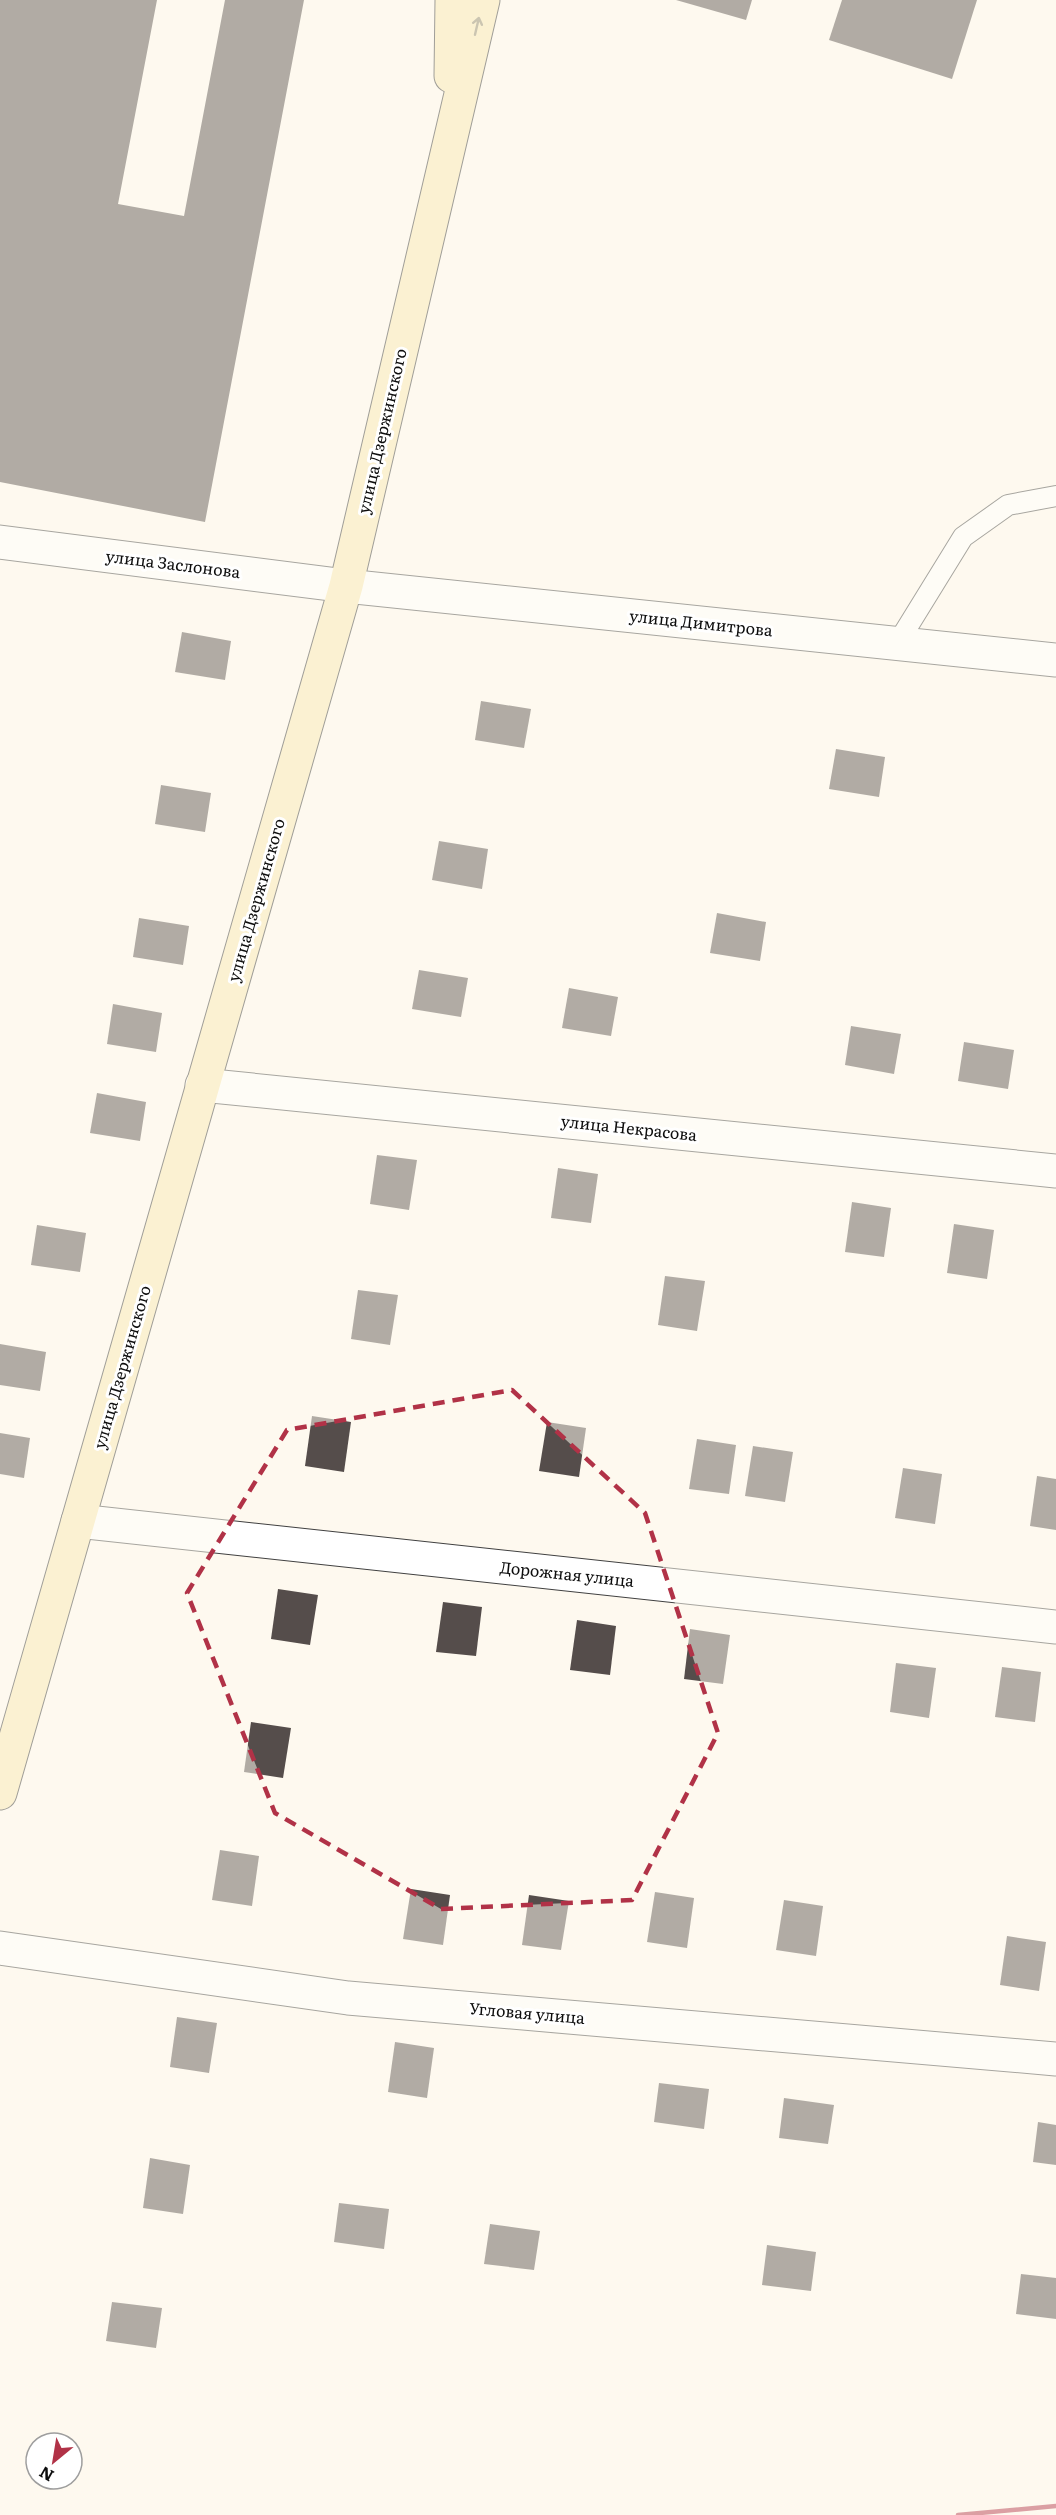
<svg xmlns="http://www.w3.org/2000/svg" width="1056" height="2515" font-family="Literata,serif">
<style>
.building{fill:#554d4b}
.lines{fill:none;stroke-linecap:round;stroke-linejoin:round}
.service-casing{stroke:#404040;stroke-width:22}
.minor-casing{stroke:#404040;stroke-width:35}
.secondary-casing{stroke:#2f2f2f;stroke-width:35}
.service{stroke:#fff;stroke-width:20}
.minor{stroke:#fff;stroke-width:33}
.secondary{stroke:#f8e7b0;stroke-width:33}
.rail{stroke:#b13247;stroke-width:4.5}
.oneway{stroke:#8e8567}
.marked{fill:none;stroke:#b13247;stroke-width:4.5;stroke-dasharray:12 8;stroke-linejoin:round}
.labels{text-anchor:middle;stroke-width:6;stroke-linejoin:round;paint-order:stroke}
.street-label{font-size:16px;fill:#0d0d0d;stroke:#fff}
</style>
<rect width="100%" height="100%" fill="#fef9ef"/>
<!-- building -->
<g class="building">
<polygon points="0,0 157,0 118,204 184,216 225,0 304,0 205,522 0,482"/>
<polygon points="676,0 752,0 746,20"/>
<polygon points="842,0 977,0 952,79 829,40"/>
<polygon points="182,632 231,641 225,680 175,672"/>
<polygon points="481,701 531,709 524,748 475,740"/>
<polygon points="836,749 885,757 879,797 829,789"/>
<polygon points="161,785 211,793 205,832 155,824"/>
<polygon points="439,841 488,849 482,889 432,880"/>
<polygon points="717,913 766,922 760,961 710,953"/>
<polygon points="139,918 189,926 183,965 133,957"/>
<polygon points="419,970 468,978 461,1017 412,1009"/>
<polygon points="569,988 618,997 611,1036 562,1028"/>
<polygon points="113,1004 162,1013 156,1052 107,1044"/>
<polygon points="851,1026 901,1034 894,1074 845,1065"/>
<polygon points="964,1042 1014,1050 1008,1089 958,1081"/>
<polygon points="97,1093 146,1102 140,1141 90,1133"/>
<polygon points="377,1155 417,1160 409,1210 370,1204"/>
<polygon points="558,1168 598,1174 591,1223 551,1218"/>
<polygon points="852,1202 891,1208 884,1257 845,1252"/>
<polygon points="954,1224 994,1230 987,1279 947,1273"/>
<polygon points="37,1225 86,1233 80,1272 31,1265"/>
<polygon points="665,1276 705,1281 697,1331 658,1325"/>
<polygon points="358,1290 398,1295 390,1345 351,1339"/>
<polygon points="0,1344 46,1352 40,1391 0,1385"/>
<polygon points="312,1416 351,1422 344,1472 305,1466"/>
<polygon points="547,1422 586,1428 579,1477 539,1471"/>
<polygon points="0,1433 30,1438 24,1478 0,1474"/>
<polygon points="697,1439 736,1445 729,1494 689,1489"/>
<polygon points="753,1446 793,1452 785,1502 745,1496"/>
<polygon points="903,1468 942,1474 935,1524 895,1518"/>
<polygon points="1037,1476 1056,1479 1056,1530 1030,1526"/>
<polygon points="278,1589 318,1595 310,1645 271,1639"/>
<polygon points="443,1602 482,1607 476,1656 436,1652"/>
<polygon points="577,1620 616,1626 610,1675 570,1670"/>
<polygon points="690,1629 730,1635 723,1684 684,1679"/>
<polygon points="896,1663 936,1668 929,1718 890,1712"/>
<polygon points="1002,1667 1041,1672 1035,1722 995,1717"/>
<polygon points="251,1722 291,1728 283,1778 244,1772"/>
<polygon points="220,1850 259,1856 252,1906 212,1900"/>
<polygon points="411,1889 450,1895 443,1945 403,1939"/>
<polygon points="655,1892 694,1898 687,1948 647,1942"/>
<polygon points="529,1895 569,1901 561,1950 522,1945"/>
<polygon points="784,1900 823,1906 816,1956 776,1950"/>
<polygon points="1007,1936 1046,1942 1039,1991 1000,1985"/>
<polygon points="177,2017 217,2023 209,2073 170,2067"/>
<polygon points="395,2042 434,2048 427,2098 388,2092"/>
<polygon points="659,2083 709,2089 704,2129 654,2122"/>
<polygon points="784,2098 834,2105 828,2144 779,2138"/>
<polygon points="1038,2122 1056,2125 1056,2165 1033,2162"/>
<polygon points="150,2158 190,2165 183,2214 143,2208"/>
<polygon points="339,2203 389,2209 384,2249 334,2242"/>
<polygon points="490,2224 540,2231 534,2270 484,2264"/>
<polygon points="767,2245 816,2252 811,2291 762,2285"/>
<polygon points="1021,2274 1056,2278 1056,2319 1016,2314"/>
<polygon points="112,2302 162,2308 156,2348 106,2341"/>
</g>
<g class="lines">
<!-- service casing -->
<g class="service-casing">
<polyline id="service" points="897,644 963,537 1008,505 1056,496"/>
</g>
<!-- minor casing -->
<g class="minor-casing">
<g id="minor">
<polyline points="0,542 346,586 1056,660"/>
<polyline points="202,1085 1056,1171"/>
<polyline points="78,1521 1056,1627"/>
<polyline points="0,1948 348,1998 1056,2059"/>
</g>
</g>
<!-- secondary casing -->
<g class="secondary-casing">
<g id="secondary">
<polyline points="451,76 452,0"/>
<polyline points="0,1793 346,586 483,0"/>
</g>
</g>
<!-- service -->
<use href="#service" class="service"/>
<!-- minor -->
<use href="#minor" class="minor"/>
<!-- secondary -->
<use href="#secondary" class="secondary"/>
<!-- rail -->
<polyline class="rail" points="958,2515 1056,2506"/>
</g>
<!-- one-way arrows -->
<defs><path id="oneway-shaft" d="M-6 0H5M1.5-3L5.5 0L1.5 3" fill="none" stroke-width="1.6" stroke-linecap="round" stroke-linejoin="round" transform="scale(1.5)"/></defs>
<use class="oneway" href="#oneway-shaft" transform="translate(477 26) rotate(-77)"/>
<!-- marked area -->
<path d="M0 0H1056V2515H0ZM 512,1390 L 645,1513 L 718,1733 L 632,1900 L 441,1909 L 275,1813 L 187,1593 L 287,1430 Z" fill="#fef9ef" fill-opacity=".55" fill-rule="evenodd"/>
<path class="marked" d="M 512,1390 L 645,1513 L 718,1733 L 632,1900 L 441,1909 L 275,1813 L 187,1593 L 287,1430 Z"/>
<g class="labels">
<!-- street labels -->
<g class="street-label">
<text transform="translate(382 431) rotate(-77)" y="6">улица Дзержинского</text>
<text transform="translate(173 564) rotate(7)" y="6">улица Заслонова</text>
<text transform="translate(701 623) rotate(6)" y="6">улица Димитрова</text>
<text transform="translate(256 900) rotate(-74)" y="6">улица Дзержинского</text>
<text transform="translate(629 1128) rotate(6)" y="6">улица Некрасова</text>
<text transform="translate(122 1367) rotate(-74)" y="6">улица Дзержинского</text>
<text transform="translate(567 1574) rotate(6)" y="6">Дорожная улица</text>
<text transform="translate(527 2013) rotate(5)" y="6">Угловая улица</text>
</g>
</g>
<!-- north arrow -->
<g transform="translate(54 2461) rotate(210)"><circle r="28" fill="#ffffff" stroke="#9e9e9e" stroke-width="1.5"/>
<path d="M0-4.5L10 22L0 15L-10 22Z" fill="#b13247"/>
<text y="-9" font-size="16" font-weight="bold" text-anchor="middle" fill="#0d0d0d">N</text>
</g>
</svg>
